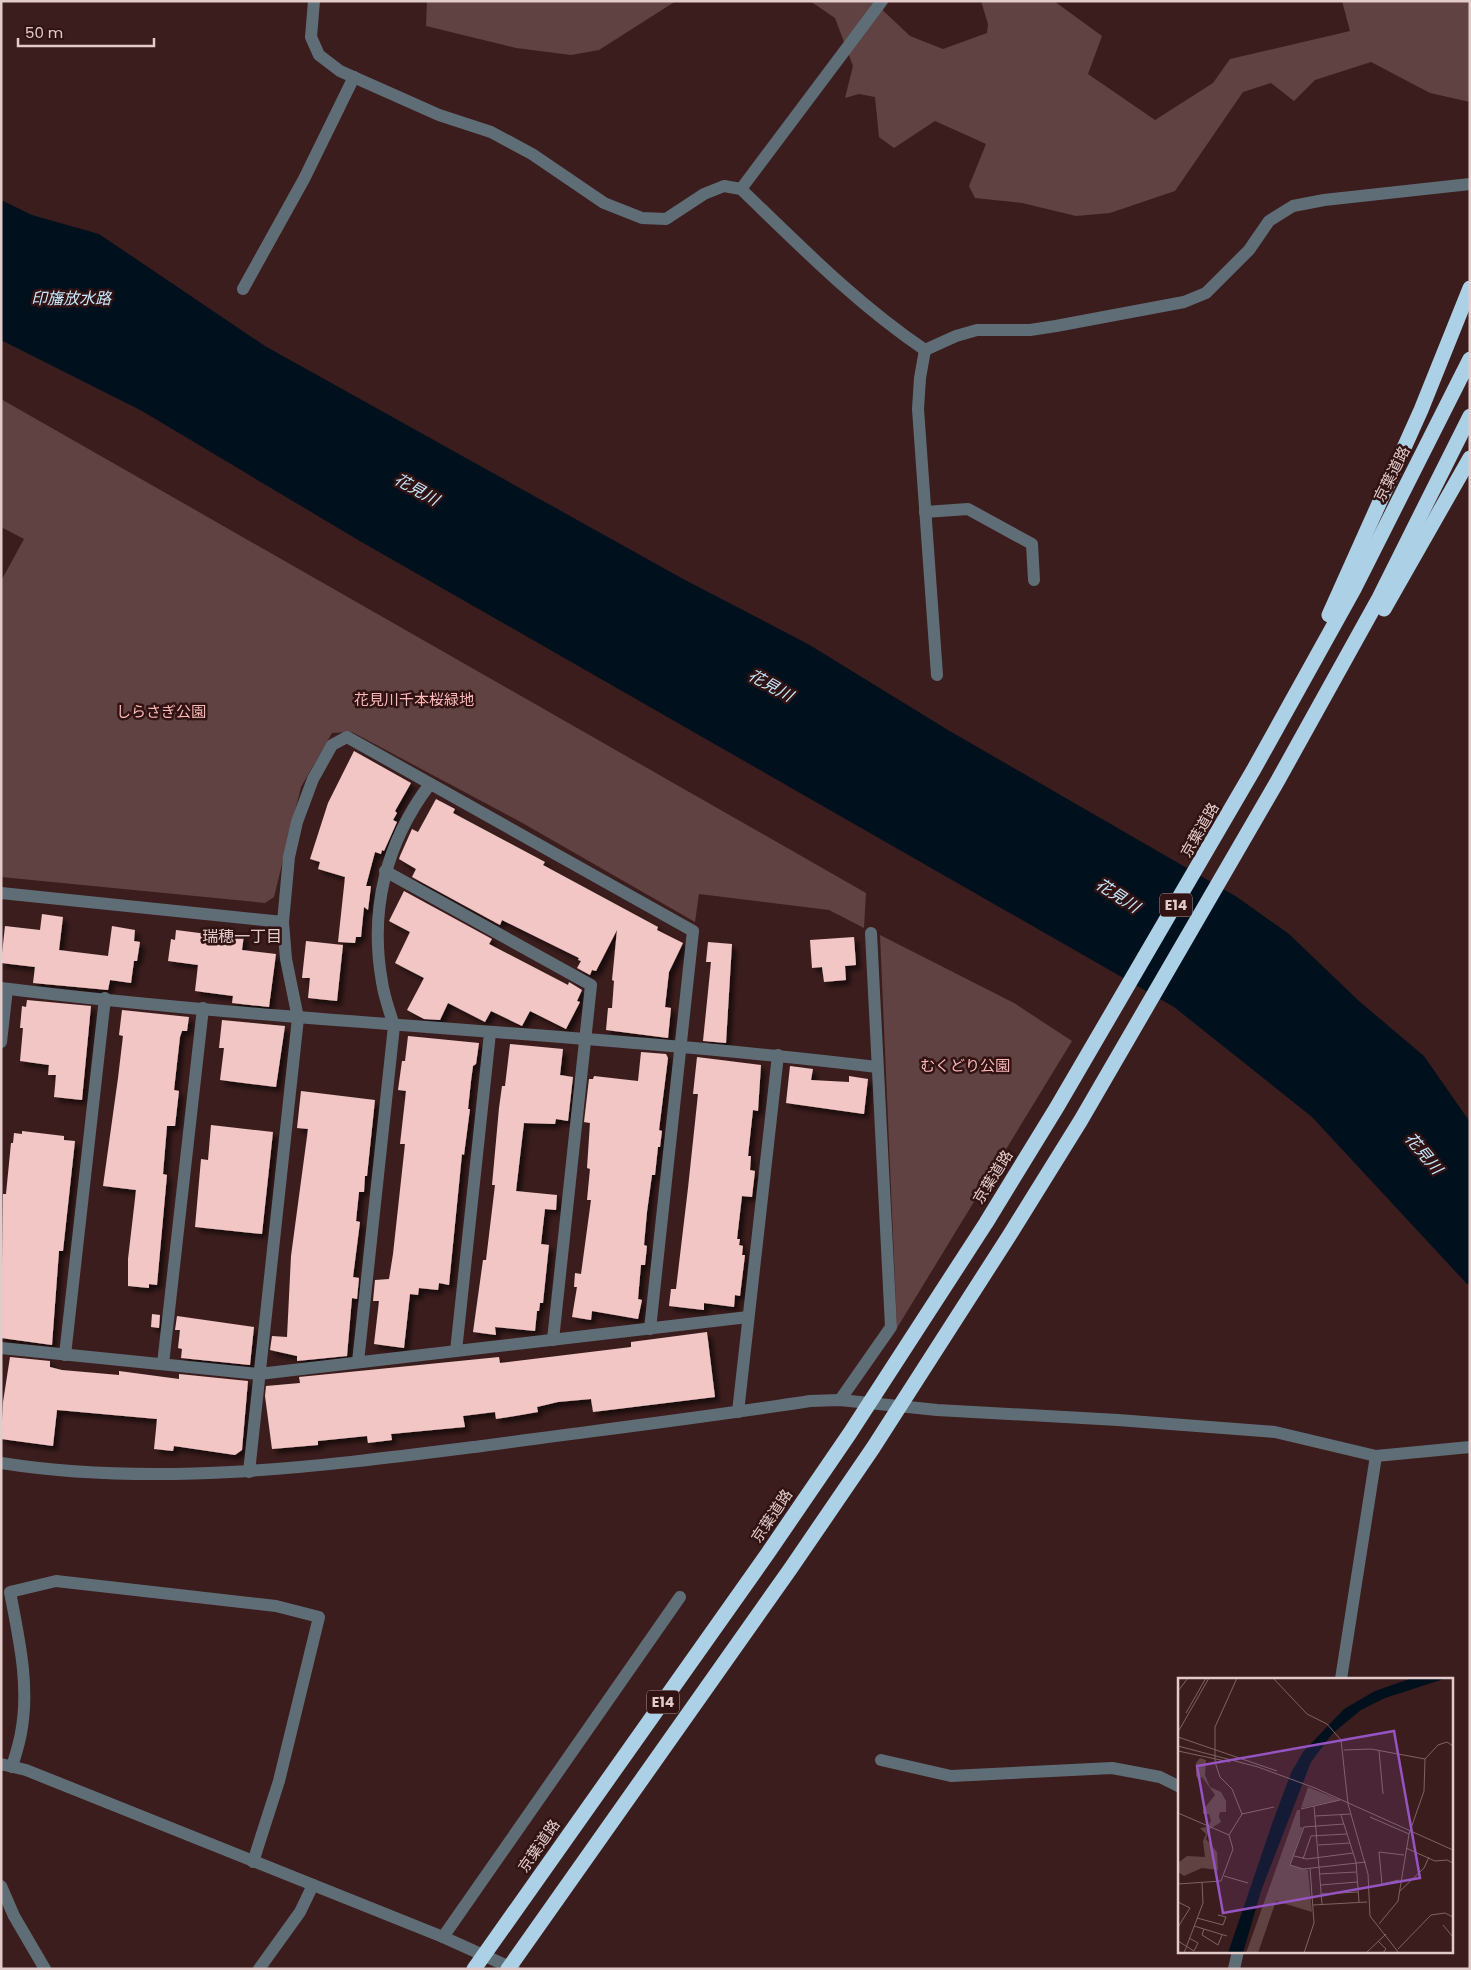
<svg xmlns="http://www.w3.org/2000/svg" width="1471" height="1970" font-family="Poppins,'Noto Sans JP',sans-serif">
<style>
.green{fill:#5f4241}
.water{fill:#00111d}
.building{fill:#f1c6c5;filter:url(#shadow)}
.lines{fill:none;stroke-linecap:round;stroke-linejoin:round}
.minor{stroke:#5f6e76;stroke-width:12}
.highway{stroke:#acd0e5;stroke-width:15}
.labels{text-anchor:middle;stroke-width:5;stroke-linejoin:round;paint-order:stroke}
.shield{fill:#311314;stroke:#ad9494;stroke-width:1}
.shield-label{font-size:14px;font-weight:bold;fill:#e2cccb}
.street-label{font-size:15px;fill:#e2cccb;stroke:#311314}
.park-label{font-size:15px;fill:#fcb9b8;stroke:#311314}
.water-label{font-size:16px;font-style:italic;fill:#c5e8fd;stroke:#311314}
.neighbourhood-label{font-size:16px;fill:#e2cccb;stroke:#311314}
.inset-road{fill:none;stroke:#7e6363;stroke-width:1}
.view{fill:#9554c2;fill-opacity:0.15;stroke:#9554c2;stroke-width:2.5}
.inset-edge{fill:none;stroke:#e2cccb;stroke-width:2.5}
</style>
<defs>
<filter id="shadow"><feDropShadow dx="4.5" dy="4.5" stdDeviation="2.5" flood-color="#0009"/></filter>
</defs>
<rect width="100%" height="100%" fill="#3c1d1d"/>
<!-- green -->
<g class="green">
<polygon points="427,1 676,1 599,50 571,55 516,48 426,26"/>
<polygon points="810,1 873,1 910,36 943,49 987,33 988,24 981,1 1054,1 1102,36 1088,74 1155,120 1213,83 1230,59 1350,31 1342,1 1470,1 1470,102 1430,93 1371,62 1315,80 1294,101 1271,83 1243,92 1175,191 1110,213 1076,216 1022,203 975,198 969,186 986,144 935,121 894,148 879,137 875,97 859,94 845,98 853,66 835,18"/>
<polygon points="1,399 866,893 864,928 829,910 699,894 695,922 519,821 352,732 332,733 301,787 274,897 265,903 1,877 1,581 24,539 1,527"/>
<polygon points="880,935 1014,1003 1072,1041 897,1328"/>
</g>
<!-- water -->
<polygon class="water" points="1,200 32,215 99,234 265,346 685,580 808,644 948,730 1237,897 1289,934 1359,1001 1424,1056 1470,1122 1470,1283 1467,1284 1312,1117 1174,1007 358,540 142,411 1,340"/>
<!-- building -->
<g class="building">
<polygon points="354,751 411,783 395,811 397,813 393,820 397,822 384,851 382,850 381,854 375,852 366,886 371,886 368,910 364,907 361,937 356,937 355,943 338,942 345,877 318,869 320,862 310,859 328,803"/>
<polygon points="436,799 455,809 453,813 545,862 543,865 658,927 657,930 683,943 669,972 665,1007 671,1008 668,1038 606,1030 608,1008 612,1008 614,981 612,980 617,930 596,971 592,970 590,975 577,968 581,961 578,960 579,958 502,920 500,925 412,877 416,869 399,859 400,856 412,829 418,832"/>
<polygon points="404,891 492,939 489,944 568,985 569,982 582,990 577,1001 580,1002 566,1029 530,1011 522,1026 491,1011 485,1022 448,1003 440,1020 424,1019 407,1010 424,978 395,963 410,932 389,921"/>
<polygon points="42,914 63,917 59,950 108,956 112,926 135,930 134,941 140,942 137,961 134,961 131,983 110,980 108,990 33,983 35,967 1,963 5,926 40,930"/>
<polygon points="176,930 223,936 223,933 244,935 242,950 276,954 269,1007 232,1003 233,996 195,991 198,965 168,961 171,939 175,940"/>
<polygon points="854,937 856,965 845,966 846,980 824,982 822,967 812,968 810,940"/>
<polygon points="306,941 343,945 337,1001 308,998 310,978 302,978"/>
<polygon points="708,942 732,944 726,1043 703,1041 711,962 706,962"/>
<polygon points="27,1000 91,1006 82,1100 54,1097 56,1075 48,1075 49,1065 20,1061 23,1028 20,1028 22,1006 26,1007"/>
<polygon points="122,1010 189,1017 187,1031 182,1031 180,1037 174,1090 179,1091 175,1126 167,1126 163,1174 167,1175 157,1285 149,1284 149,1288 128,1286 128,1259 136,1190 103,1186 118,1078 123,1036 119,1035"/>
<polygon points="222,1020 285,1026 276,1087 220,1080 224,1048 219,1048"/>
<polygon points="408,1036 479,1043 476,1064 473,1066 471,1081 468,1109 470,1109 464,1155 462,1154 449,1285 439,1283 438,1290 419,1288 418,1295 410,1294 404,1348 374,1344 379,1301 373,1301 375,1280 389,1279 393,1254 405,1144 400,1144 406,1091 398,1090 402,1061 405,1061"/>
<polygon points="510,1044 563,1049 560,1075 573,1077 568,1121 556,1119 555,1124 524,1123 516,1191 557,1195 556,1210 545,1209 541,1244 549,1245 543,1303 540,1303 539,1311 537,1311 535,1331 495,1327 496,1335 473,1332 483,1260 486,1260 495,1185 492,1185 499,1108 502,1086 505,1086"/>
<polygon points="641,1052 666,1054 668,1058 659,1130 662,1131 660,1147 658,1147 655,1175 652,1175 647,1212 644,1245 647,1246 645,1265 641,1265 638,1299 642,1300 638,1319 592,1311 591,1320 572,1317 577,1287 574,1287 575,1273 581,1274 591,1200 587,1200 590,1169 587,1168 590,1123 584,1122 589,1079 593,1079 594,1076 638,1081"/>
<polygon points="697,1057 761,1065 758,1111 753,1110 748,1156 751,1156 750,1170 755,1171 752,1197 742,1196 737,1239 740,1239 739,1245 743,1246 742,1255 745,1255 740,1296 735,1295 734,1307 704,1303 704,1310 669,1306 671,1289 676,1289 688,1188 698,1094 693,1094"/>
<polygon points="790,1066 813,1069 811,1080 849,1082 849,1076 868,1079 864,1114 786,1103"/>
<polygon points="301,1091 375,1100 367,1176 365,1176 364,1192 359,1192 356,1221 360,1222 353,1277 359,1278 357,1299 352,1298 347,1356 297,1361 297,1356 270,1350 272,1336 287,1337 291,1256 308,1129 297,1128"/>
<polygon points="211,1125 273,1132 262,1234 195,1227 201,1159 208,1160"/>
<polygon points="22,1131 64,1136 64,1140 75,1141 63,1251 59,1251 52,1345 1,1338 3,1194 6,1194 11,1143 13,1143 14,1133 22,1134"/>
<polygon points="152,1314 160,1315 159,1328 151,1327"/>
<polygon points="177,1316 254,1327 250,1365 181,1358 182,1349 178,1348 180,1330 175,1330"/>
<polygon points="707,1332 715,1397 593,1412 591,1399 558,1402 537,1407 538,1412 515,1416 496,1419 495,1412 463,1416 465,1427 391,1434 392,1440 368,1443 367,1436 318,1441 318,1445 272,1449 265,1396 266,1386 300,1383 299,1377 499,1357 500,1363 631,1347 631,1342"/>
<polygon points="10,1357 50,1361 50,1367 62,1370 119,1375 119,1371 179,1379 179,1374 248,1381 242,1450 235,1455 174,1446 173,1451 154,1449 157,1419 57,1410 53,1446 1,1439 3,1402"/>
</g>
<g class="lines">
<!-- minor -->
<g class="minor">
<path d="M 314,1 L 311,37 L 319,55 L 340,71 L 439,115 L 491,132 L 532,154 L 604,203 L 642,218 L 666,219 L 704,194 L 724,186 L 741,189 C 800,246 857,304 925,350 L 956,336 L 977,330 L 1030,330 L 1056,326 L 1184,302 L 1206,293 L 1249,250 L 1269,221 L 1293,206 L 1324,200 L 1470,184"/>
<polyline points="741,189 882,1"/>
<polyline points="243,289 304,179 354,77"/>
<polyline points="925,350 920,378 918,409 937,675"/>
<polyline points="925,512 968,509 1032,544 1034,580"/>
<polyline points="385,871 591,985 553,1340"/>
<polyline points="1,893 283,922"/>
<path d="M 1,988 C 292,1024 586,1032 877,1067"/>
<polyline points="1,1042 7,989"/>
<polyline points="1,1348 259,1374 748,1317"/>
<polyline points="456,1351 490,1033"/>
<polyline points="65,1355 105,998"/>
<path d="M 358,1362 L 394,1026 C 390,1012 384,997 382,982 C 369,910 386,842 430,784"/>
<polyline points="163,1364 203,1008"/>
<polyline points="840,1400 891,1327 871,933"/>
<polyline points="738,1412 778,1055"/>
<path d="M 1,1463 C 160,1488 324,1466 482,1446 C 591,1431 701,1418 810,1401 L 840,1400 L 937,1410 L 1118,1420 L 1275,1432 L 1376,1456 L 1470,1447"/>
<polyline points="249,1472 298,1018 286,959 283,922 289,857 297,822 313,779 332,745 347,737 693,931 650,1329"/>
<polyline points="1341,1679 1376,1456"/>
<polyline points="881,1760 951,1776 1112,1768 1160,1777 1180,1787"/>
<polyline points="1,1764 26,1770 443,1937 514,1969"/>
<path d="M 12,1767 C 15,1756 19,1745 21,1733 C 30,1686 19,1639 10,1592 L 56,1581 L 276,1606 L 319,1617 L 279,1781 L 253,1862"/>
<polyline points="1,1886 14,1916 45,1969"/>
<polyline points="443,1937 680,1597"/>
<polyline points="259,1969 300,1912 313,1885"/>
<polyline points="1234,1969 1238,1951"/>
</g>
<!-- highway -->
<g class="highway">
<polyline points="1384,609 1470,458"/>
<polyline points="1329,615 1421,410 1470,288"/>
<polyline points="474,1969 768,1553 850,1433 986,1223 1057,1107 1254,769 1354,589 1470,359"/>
<polyline points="508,1969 791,1568 873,1448 1009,1236 1081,1120 1277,782 1378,600 1470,416"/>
</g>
</g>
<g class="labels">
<!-- shield labels -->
<g class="shield">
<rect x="1160" y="893.5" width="32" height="23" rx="4"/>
<rect x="647" y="1690.5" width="32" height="23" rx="4"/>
</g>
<g class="shield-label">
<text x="1176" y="910">E14</text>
<text x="663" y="1707">E14</text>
</g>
<!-- street labels -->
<g class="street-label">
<text transform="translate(1392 474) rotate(-63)" y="5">京葉道路</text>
<text transform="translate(1200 830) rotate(-60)" y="5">京葉道路</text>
<text transform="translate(993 1177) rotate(-58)" y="5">京葉道路</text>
<text transform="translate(772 1516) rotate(-56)" y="5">京葉道路</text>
<text transform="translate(539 1846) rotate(-55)" y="5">京葉道路</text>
</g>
<!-- park labels -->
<g class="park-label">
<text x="414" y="705">花見川千本桜緑地</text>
<text x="161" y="717">しらさぎ公園</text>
<text x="965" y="1071">むくどり公園</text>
</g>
<!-- water labels -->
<g class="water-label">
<text x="71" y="304">印旛放水路</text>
<text transform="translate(417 489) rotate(29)" y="6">花見川</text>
<text transform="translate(771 685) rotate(29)" y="6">花見川</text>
<text transform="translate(1118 895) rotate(33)" y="6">花見川</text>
<text transform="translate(1424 1153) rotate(50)" y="6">花見川</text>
</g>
<!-- neighbourhood labels -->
<g class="neighbourhood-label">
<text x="242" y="942">瑞穂一丁目</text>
</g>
</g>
<!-- overview -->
<g transform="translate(1178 1678)">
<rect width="275" height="275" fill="#3c1d1d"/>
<path d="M 22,80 L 28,82 L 27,97 L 32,109 L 43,114 L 48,123 L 48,134 L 42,134 L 41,139 L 43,144 L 32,151 L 28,161 L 39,174 L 40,192 L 24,190 L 6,198 L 0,194 L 0,185 L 9,178 L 27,179 L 25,163 L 28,156 L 22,150 L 29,149 L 33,143 L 31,136 L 25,136 L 25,132 L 37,117 L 24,99 L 20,101 L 18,98 L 18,85 ZM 130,109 L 162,122 L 123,130 ZM 119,132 L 122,132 L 122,149 L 125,149 L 112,187 L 130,192 L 134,234 L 98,223 L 80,275 L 68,275 Z" fill="#5f4241"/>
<path d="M 234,0 L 269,0 L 207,20 L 183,32 L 154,56 L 133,84 L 83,213 L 65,275 L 50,275 L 95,143 L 113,95 L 125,74 L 166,31 L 197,13 Z" fill="#00111d"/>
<path class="inset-road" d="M 95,0 L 129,36 L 149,46 L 163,62 L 170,126 L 190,196 L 192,238 L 221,275M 0,13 L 10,0M 8,35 L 28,0M 0,54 L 31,0M 0,59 L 99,93M 0,68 L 80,89 L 137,110 L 275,172M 166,72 L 193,71 L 247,81M 0,73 L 52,84M 201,73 L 205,116M 136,128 L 144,226M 123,131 L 162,122M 0,135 L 51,157M 64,136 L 96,129M 163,137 L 178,184 L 181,224M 137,138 L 173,136M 192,139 L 231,156M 166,146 L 126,149 L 112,187 L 125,191 L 188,184M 140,167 L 172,165M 228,170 L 257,183 L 269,182 L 275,185M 116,178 L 129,181 L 175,175M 125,181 L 133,158 L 169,156M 142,196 L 178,194M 46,198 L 70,205M 221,202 L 204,206 L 201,174 L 226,177M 0,206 L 43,203 L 55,171 L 51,157 L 64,136 L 54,111 L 42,99 L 37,84 L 37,49 L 59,0M 143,207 L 179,204M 221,214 L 246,190 L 251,179M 144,216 L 180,214M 135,227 L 189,224M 19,240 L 45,247 L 48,239 L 40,237M 201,246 L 220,223 L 231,156 L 246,113 L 247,81 L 260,67 L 269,64 L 275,68M 265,247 L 275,259M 16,248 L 49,258M 0,249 L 12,230 L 0,224M 26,251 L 24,257 L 40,267 L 44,257M 0,263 L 16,273 L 20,265 L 11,260M 200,263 L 208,271 L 205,275M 220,271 L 253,237 L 267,235 L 275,239M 6,275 L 25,225 L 24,205M 126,275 L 136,245 L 132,190M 188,275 L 208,256"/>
<path class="view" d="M 216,53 L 242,200 L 45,235 L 19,88 Z"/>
<rect width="275" height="275" class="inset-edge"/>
</g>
<!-- border -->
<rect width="1471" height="1970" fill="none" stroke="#e2cccb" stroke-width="5"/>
<!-- scale -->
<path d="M18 38v8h136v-8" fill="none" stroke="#e2cccb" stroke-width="2.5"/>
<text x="25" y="38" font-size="15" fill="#e2cccb" stroke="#311314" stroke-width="4" paint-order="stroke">50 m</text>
</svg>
